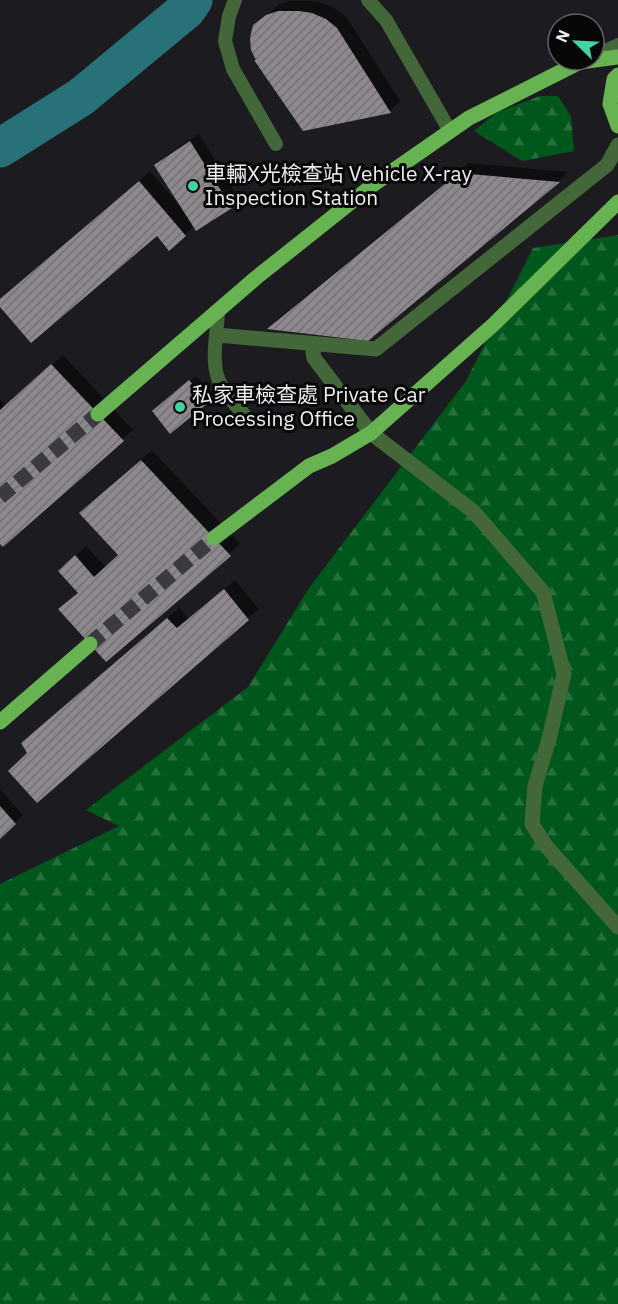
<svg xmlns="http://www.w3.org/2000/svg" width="618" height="1304" font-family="'IBM Plex Sans','Noto Sans SC',sans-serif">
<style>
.forest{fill:url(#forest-firs)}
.shadow{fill:#0007}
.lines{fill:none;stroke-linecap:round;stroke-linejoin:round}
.river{stroke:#287178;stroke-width:39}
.building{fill:url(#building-hatch)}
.primary-tunnel{stroke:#3b3b3f;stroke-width:15;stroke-dasharray:15 8;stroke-linecap:butt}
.service{stroke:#44673a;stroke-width:14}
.minor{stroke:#44673a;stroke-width:15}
.primary{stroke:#67b352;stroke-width:15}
.poi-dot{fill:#3fd4a2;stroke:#070708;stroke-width:2}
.labels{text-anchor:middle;stroke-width:6;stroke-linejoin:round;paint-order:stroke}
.poi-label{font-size:21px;fill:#ededf0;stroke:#070708;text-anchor:start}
</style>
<defs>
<pattern id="forest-firs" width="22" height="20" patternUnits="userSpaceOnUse" patternTransform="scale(1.5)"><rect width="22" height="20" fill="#00571b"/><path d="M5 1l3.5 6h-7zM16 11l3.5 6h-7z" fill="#266f3c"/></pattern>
<pattern id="building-hatch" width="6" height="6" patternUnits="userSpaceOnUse" patternTransform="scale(1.5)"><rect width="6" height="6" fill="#8c888d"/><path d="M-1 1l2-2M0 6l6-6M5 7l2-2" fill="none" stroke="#747175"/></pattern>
</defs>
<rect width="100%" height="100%" fill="#1c1c20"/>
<!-- forest -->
<g class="forest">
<polygon points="540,96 558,96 571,116 574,151 522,161 474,131 496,113"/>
<polygon points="618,235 618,1304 0,1304 0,884 119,826 86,810 248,687 309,588 466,381 533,248"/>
</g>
<!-- shadow -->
<g class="shadow">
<polygon points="290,1 310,1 323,3 336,9 347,18 400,101 390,111 303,129 256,60 255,26 278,5"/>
<polygon points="199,134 239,199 231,207 194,226 185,235 157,234 0,305 0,301 9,292 150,171 179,205 181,204 156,165 164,157"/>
<polygon points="469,163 568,172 559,181 367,340 270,328 279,318"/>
<polygon points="63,355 133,430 3,545 0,542 0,399 6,406"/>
<polygon points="196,376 213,396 171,432 159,406"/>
<polygon points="152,450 240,544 106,660 79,592 71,560 86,546 106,567 120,555 91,503"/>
<polygon points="235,580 259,609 37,801 29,753 23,743 33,733 179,608 189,619"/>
<polygon points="0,789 23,815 0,837"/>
</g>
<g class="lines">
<!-- river -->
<polyline class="river" points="0,148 81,97 186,10 193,0"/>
</g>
<!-- building -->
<g class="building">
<polygon points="278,11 299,11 312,13 326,19 337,28 391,113 303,131 254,60 256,60 251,50 250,38 253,25 266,15"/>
<polygon points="190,141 232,208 196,231 154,165"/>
<polygon points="458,173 560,182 368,341 267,329"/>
<polygon points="139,181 186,236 169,251 157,236 31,343 0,307 0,299"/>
<polygon points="51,364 124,441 3,547 0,544 0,410"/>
<polygon points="189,380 208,403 170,434 152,411"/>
<polygon points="141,460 231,556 106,662 58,609 78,593 58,571 75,555 94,577 118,555 79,513"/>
<polygon points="224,589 249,620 37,803 8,771 27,753 21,743 167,618 177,628"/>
<polygon points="0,806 16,824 0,839"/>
</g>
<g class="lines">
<!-- primary-tunnel -->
<g class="primary-tunnel">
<polyline points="0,497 98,414"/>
<polyline points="90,644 214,538"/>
</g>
<!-- service -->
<g class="service">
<polyline points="235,0 229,16 225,41 233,69 276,144"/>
<polyline points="368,0 386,20 450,131"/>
<polyline points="594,56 618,45"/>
<path d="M 218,312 C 217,336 209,366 222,387 C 228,398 238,407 246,417"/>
</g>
<!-- minor -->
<g class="minor">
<polyline points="217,335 376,349 607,165 618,145"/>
<polyline points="316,344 313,352 314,358 371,433 474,512 543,592 564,674 549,739 535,786 532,824 546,846 618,927"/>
</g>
<!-- primary -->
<g class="primary">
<polyline points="618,75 614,79 610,104 618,126"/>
<polyline points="98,414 257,277 374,184 469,118 580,62 618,57"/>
<polyline points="214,538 309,466 332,456 371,433 493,325 618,202"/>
<polyline points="0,722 90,644"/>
</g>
</g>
<!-- markers -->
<g class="poi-dot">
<circle cx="193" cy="186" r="6"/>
<circle cx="180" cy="407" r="6"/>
</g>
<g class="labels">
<!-- poi labels -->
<g class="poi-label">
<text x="205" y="181">車輛X光檢查站 Vehicle X-ray<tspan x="205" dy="24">Inspection Station</tspan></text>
<text x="192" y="402">私家車檢查處 Private Car<tspan x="192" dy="24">Processing Office</tspan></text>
</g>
</g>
<!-- north arrow -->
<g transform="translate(576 42) rotate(294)"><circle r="28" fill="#070708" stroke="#636365" stroke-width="1.5"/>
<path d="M0-4.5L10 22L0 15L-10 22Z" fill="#3fd4a2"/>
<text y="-9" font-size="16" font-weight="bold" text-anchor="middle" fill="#ededf0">N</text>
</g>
</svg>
